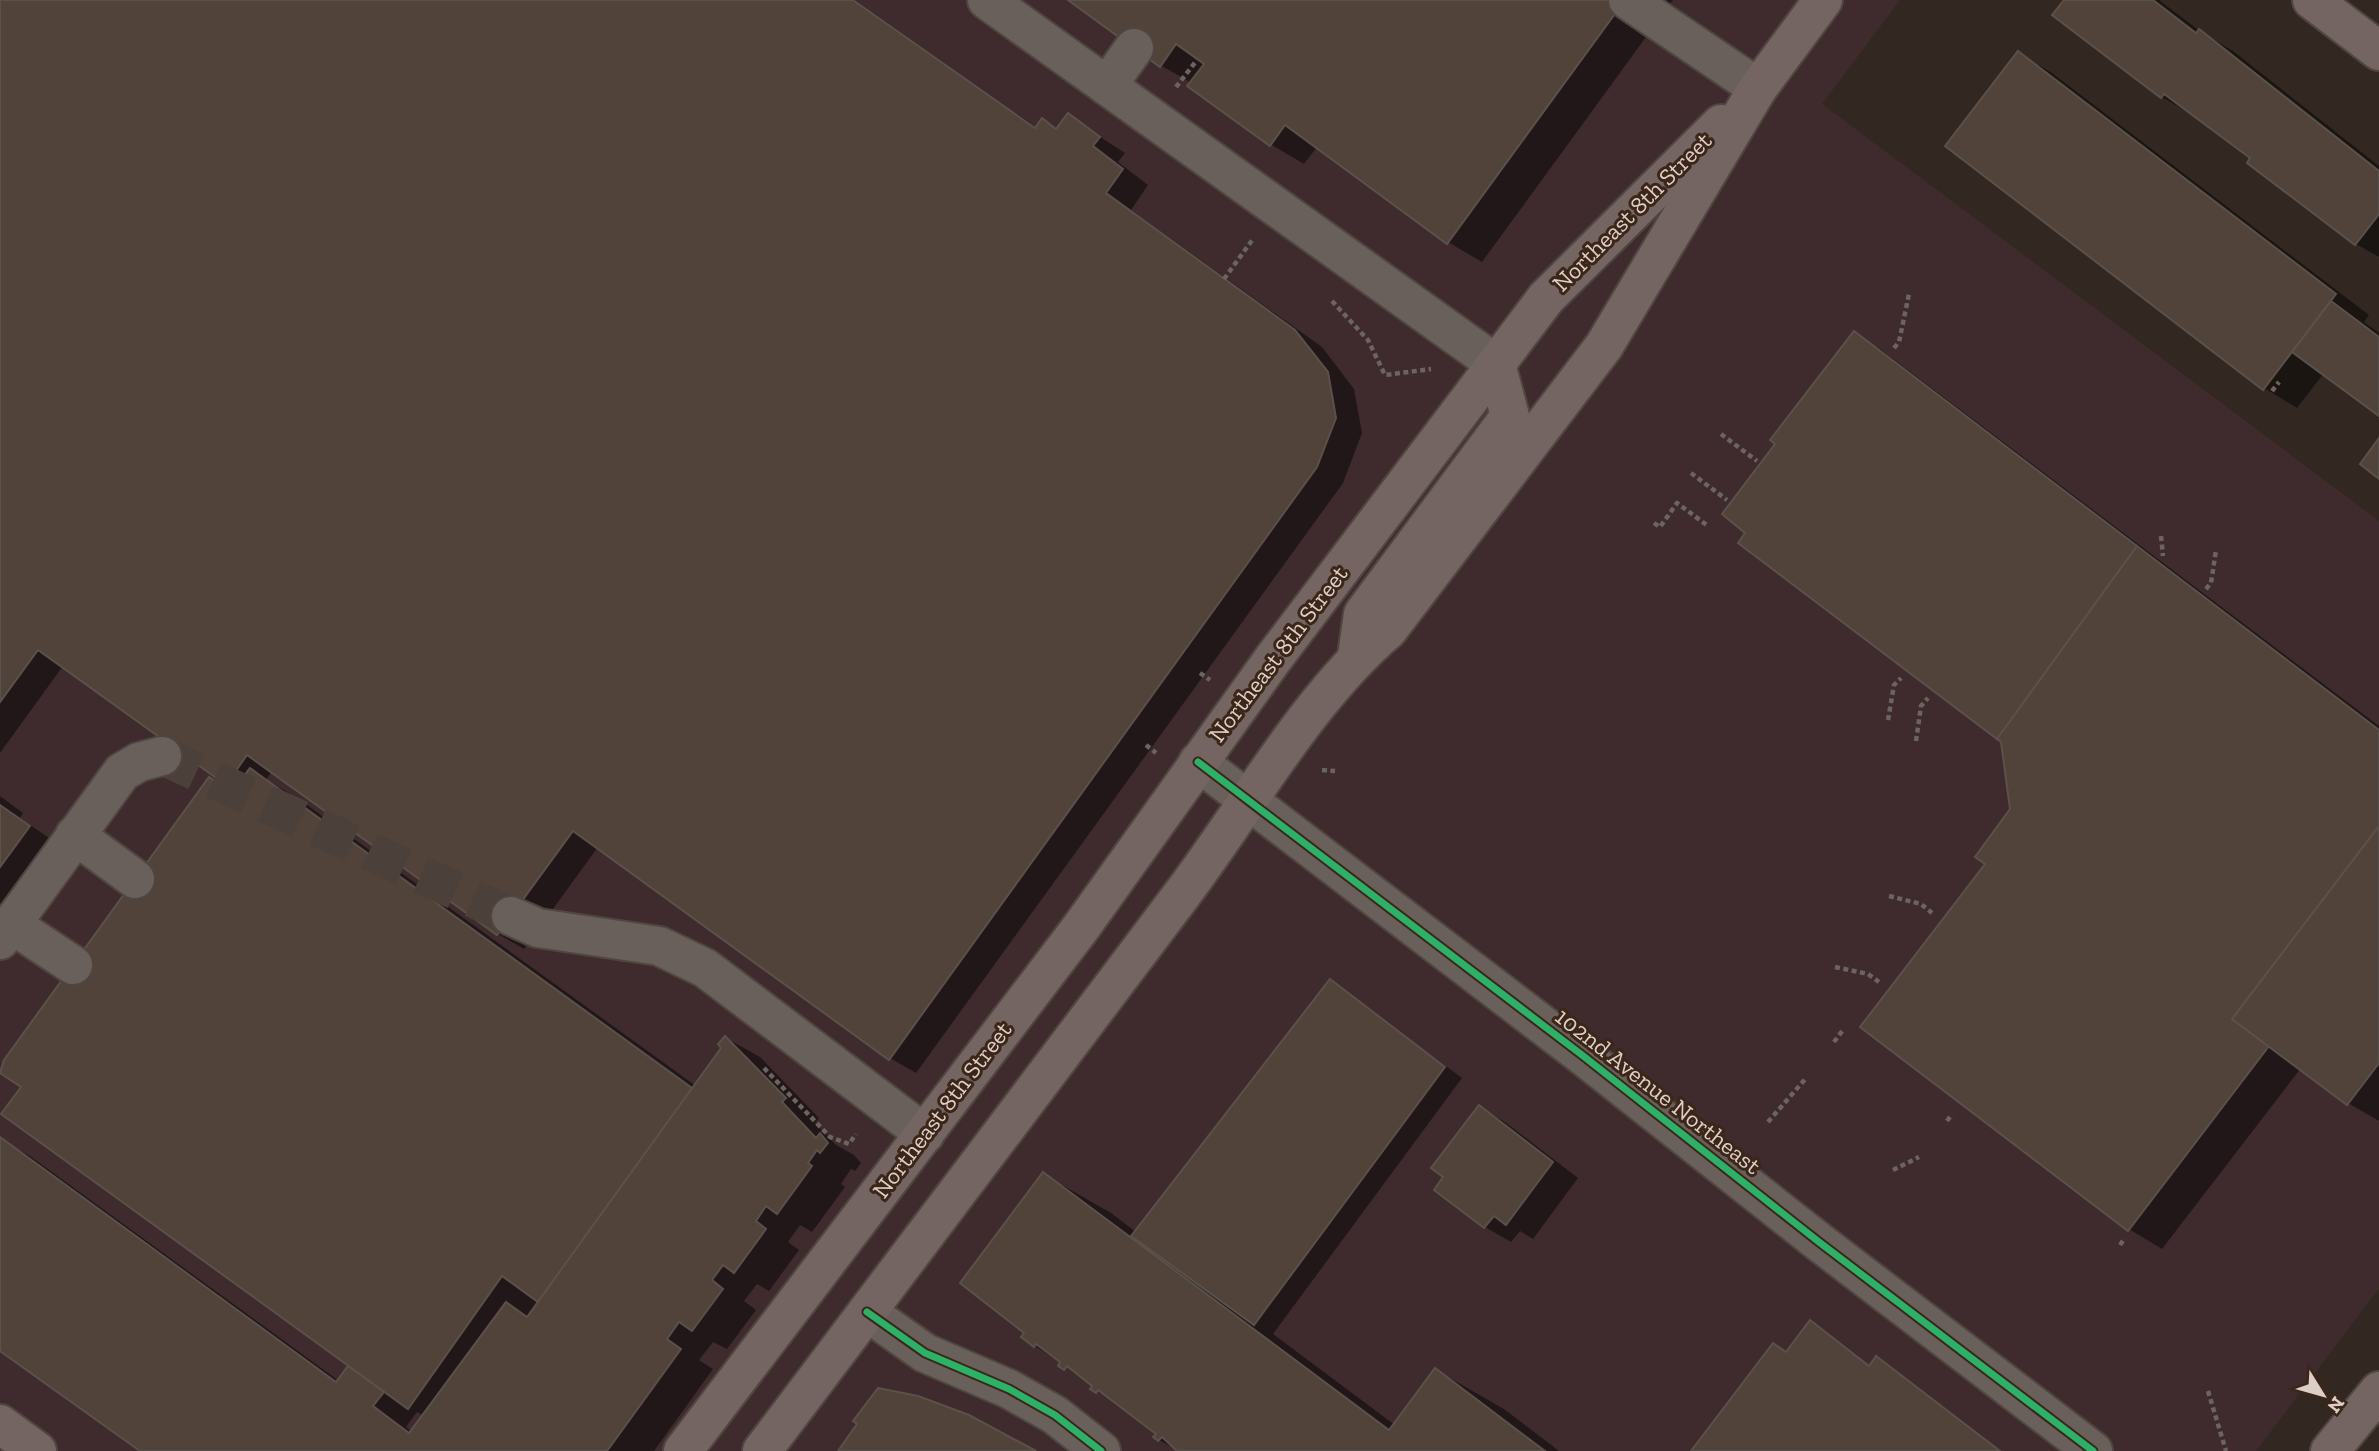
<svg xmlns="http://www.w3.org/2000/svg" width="2379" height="1451" font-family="'Zilla Slab',serif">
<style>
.commercial{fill:#3f2b2d}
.shadow{fill:#0007;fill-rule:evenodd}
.building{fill:#51423a;stroke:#5b514b;stroke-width:2}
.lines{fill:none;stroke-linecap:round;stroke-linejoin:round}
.minor-tunnel{stroke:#4c413a;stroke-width:38;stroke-dasharray:38 19;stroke-linecap:butt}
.minor-casing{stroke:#504640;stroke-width:42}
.major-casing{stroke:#504640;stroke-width:42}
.path{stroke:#6c645e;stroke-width:4.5;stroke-dasharray:5 3.5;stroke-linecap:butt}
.minor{stroke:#6a605b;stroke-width:38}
.major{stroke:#746462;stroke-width:38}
.cycleway-casing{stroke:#3b2619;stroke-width:11}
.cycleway{stroke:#2db169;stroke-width:7}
.labels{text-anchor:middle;stroke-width:6;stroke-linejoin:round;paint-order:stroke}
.street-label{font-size:24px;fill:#ddcec6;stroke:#3b2619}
</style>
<rect width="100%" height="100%" fill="#332821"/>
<!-- commercial -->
<polygon class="commercial" points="0,0 1900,0 1822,104 2379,521 2379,1288 2256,1451 0,1451"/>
<!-- shadow -->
<g class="shadow">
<path d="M 0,0 L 855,0 L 1037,128 L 1042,121 L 1058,129 L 1068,116 L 1125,153 L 1118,162 L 1148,185 L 1131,210 L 1322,347 L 1354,389 L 1362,433 L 1343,483 L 916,1073 L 890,1058 L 598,847 L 524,949 L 498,934 L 272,771 L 266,780 L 296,797 L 696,1086 L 723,1048 L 726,1038 L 760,1057 L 819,1118 L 815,1123 L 836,1145 L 854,1155 L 861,1163 L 855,1171 L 851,1169 L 841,1184 L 845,1187 L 812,1232 L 800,1225 L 788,1242 L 799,1250 L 769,1291 L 757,1284 L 744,1301 L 756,1310 L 727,1349 L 713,1342 L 699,1360 L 713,1369 L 654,1451 L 142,1451 L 0,1349 L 0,1139 L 30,1156 L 339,1381 L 361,1372 L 23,1087 L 0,1071 L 209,779 L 233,793 L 236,789 L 63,666 L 0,753 ZM 417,1412 L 424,1416 L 412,1432 L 406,1427 Z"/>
<polygon points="1071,0 1673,0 1482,262 1448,242 1317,147 1304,164 1270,144 1192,83 1160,65"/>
<polygon points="2066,0 2159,0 2201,32 2233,51 2379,166 2379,257 2356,244 2250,162 2253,158 2196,117 2162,97 2055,15"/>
<polygon points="2019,53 2052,73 2369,315 2364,322 2379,333 2379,414 2324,373 2297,408 2264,388"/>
<polygon points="1854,334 1880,349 2379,726 2379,1121 2348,1103 2301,1068 2162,1249 2129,1229 1987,864 2012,809 2002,741 1748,533 1777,444"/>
<polygon points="0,796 23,813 20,818 55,842 0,919"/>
<polygon points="1330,981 1462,1078 1273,1334 1395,1425 1436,1370 1504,1409 1559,1451 1179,1451 1159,1440 1158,1434 1123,1407 1092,1388 1095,1385 1035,1346 1027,1332 1043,1174 1111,1213 1136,1232"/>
<polygon points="1479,1107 1505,1122 1578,1178 1533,1239 1520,1231 1511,1242 1485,1227 1446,1177"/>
</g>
<!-- building -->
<g class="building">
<polygon points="0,0 853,0 1035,128 1042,118 1056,129 1068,113 1100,137 1093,146 1123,169 1106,193 1295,330 1328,372 1336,418 1317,467 889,1060 573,831 497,935 247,755 226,785 38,650 0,702"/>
<polygon points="1068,0 1625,0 1447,244 1285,125 1270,146 1187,86 1204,64 1176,44 1160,67"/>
<polygon points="2064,0 2153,0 2196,33 2199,29 2379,171 2379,214 2355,245 2247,163 2250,158 2164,94 2161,98 2052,15"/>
<polygon points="2018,51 2336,294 2263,390 1945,146"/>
<polygon points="2331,301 2379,337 2379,416 2292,352"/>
<polygon points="1854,331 2137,546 1997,739 1738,543 1745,533 1722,514 1775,444 1770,440"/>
<polygon points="2379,438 2379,479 2360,464"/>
<polygon points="2137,546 2379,730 2379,826 2232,1019 2269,1046 2128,1231 1860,1027 1985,864 1975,857 2010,809 2001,742 1997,739"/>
<polygon points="250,768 692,1088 538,1302 502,1276 408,1409 1,1114 21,1087 0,1073 4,1060 209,777 231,793"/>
<polygon points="0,805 30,826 0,867"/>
<polygon points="2379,826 2379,1063 2347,1105 2232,1019"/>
<polygon points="1330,979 1445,1067 1254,1325 1131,1236"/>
<polygon points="725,1036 786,1098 782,1102 816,1138 820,1133 828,1143 820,1153 817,1150 808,1163 812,1166 777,1214 766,1206 756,1221 766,1229 734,1273 723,1265 712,1280 723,1289 692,1331 679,1322 667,1339 681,1349 607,1451 140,1451 0,1351 0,1137 336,1382 348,1366 384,1392 373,1406 409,1433 506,1302 527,1317 721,1048 718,1044"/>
<polygon points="1479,1105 1553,1162 1506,1225 1494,1216 1484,1228 1434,1190 1443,1177 1431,1168"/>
<polygon points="1043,1172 1389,1430 1435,1368 1545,1451 1177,1451 1162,1437 1158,1441 1153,1437 1156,1434 1098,1390 1096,1393 1090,1389 1092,1386 1067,1366 1064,1370 1058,1366 1060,1362 1036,1344 1034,1347 1021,1337 1024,1333 960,1283"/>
<polygon points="1810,1320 1869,1366 1876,1356 2000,1451 1691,1451 1773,1343 1786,1352"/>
<polygon points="878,1388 918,1396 969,1415 1036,1451 838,1451 857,1424 853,1421"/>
</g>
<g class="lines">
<!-- minor-tunnel -->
<polyline class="minor-tunnel" points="162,756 511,916"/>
<!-- minor casing -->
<g class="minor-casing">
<g id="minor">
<polyline points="987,0 1496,364"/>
<polyline points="1628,0 1758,88"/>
<polyline points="1107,86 1134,48"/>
<polyline points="1198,762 1582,1055 1819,1242 2093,1451"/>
<polyline points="75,835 135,879"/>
<polyline points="511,916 538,928 659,946 705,968 925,1134"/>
<polyline points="11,924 73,965"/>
<polyline points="0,940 122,772 139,762 162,756"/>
<polyline points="867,1312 925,1353 1009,1389 1055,1415 1101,1451"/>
</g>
</g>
<!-- major casing -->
<g class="major-casing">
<g id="major">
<polyline points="2312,0 2379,51"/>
<polyline points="1357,656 1363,614 1510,416 1496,364"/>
<polyline points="0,1424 37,1451"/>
<polyline points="683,1451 1082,926 1273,659 1546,298 1721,124"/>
<path d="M 762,1451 C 903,1265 1043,1079 1183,893 C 1247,808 1308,698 1388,630 L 1604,346 L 1758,88 L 1823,0"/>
<polyline points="2330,1451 2379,1391"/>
</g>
</g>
<!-- path -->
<g class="path">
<polyline points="1176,87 1197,60"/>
<polyline points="1224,279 1253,239"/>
<polyline points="1332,301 1368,340 1385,375 1431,369"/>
<polyline points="1894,348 1899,342 1909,294"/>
<polyline points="2272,391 2279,382"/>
<polyline points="1721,434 1757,461"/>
<polyline points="1691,473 1727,500"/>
<polyline points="1654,523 1660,527 1677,503 1708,526"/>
<polyline points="2161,536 2163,556"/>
<polyline points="2206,589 2211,583 2216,550"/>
<polyline points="1200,673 1210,680"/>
<polyline points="1888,720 1894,685 1901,678"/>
<polyline points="1916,741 1921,706 1928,698"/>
<polyline points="1146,745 1156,753"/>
<polyline points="1322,770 1335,771"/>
<polyline points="1889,896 1921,904 1932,913"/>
<polyline points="1835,967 1868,974 1879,982"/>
<polyline points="1834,1042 1843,1030"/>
<polyline points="764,1068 830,1137 849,1144 856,1134"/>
<polyline points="1947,1121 1952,1114"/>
<polyline points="1768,1122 1807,1077"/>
<polyline points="1893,1170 1919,1157"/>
<polyline points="2120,1245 2125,1238"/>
<polyline points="2208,1391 2226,1451"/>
</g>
<!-- minor -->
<use href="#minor" class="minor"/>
<!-- major -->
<use href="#major" class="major"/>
<!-- cycleway casing -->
<g class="cycleway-casing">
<g id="cycleway">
<polyline points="1198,762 1582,1055 1819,1242 2093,1451"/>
<polyline points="867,1312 925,1353 1009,1389 1055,1415 1101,1451"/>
</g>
</g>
<!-- cycleway -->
<use href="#cycleway" class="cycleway"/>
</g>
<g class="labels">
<!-- street labels -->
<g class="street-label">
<text transform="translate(1632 212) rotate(-45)" y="8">Northeast 8th Street</text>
<text transform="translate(1278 654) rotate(-53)" y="8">Northeast 8th Street</text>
<text transform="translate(1658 1091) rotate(38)" y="8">102nd Avenue Northeast</text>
<text transform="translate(942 1110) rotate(-53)" y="8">Northeast 8th Street</text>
</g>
</g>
<!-- north arrow -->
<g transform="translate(2323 1395) rotate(127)" stroke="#3b2619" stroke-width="5" paint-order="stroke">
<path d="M0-5L12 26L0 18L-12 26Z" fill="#ddcec6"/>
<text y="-10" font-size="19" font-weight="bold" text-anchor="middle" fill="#ddcec6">N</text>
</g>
</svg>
